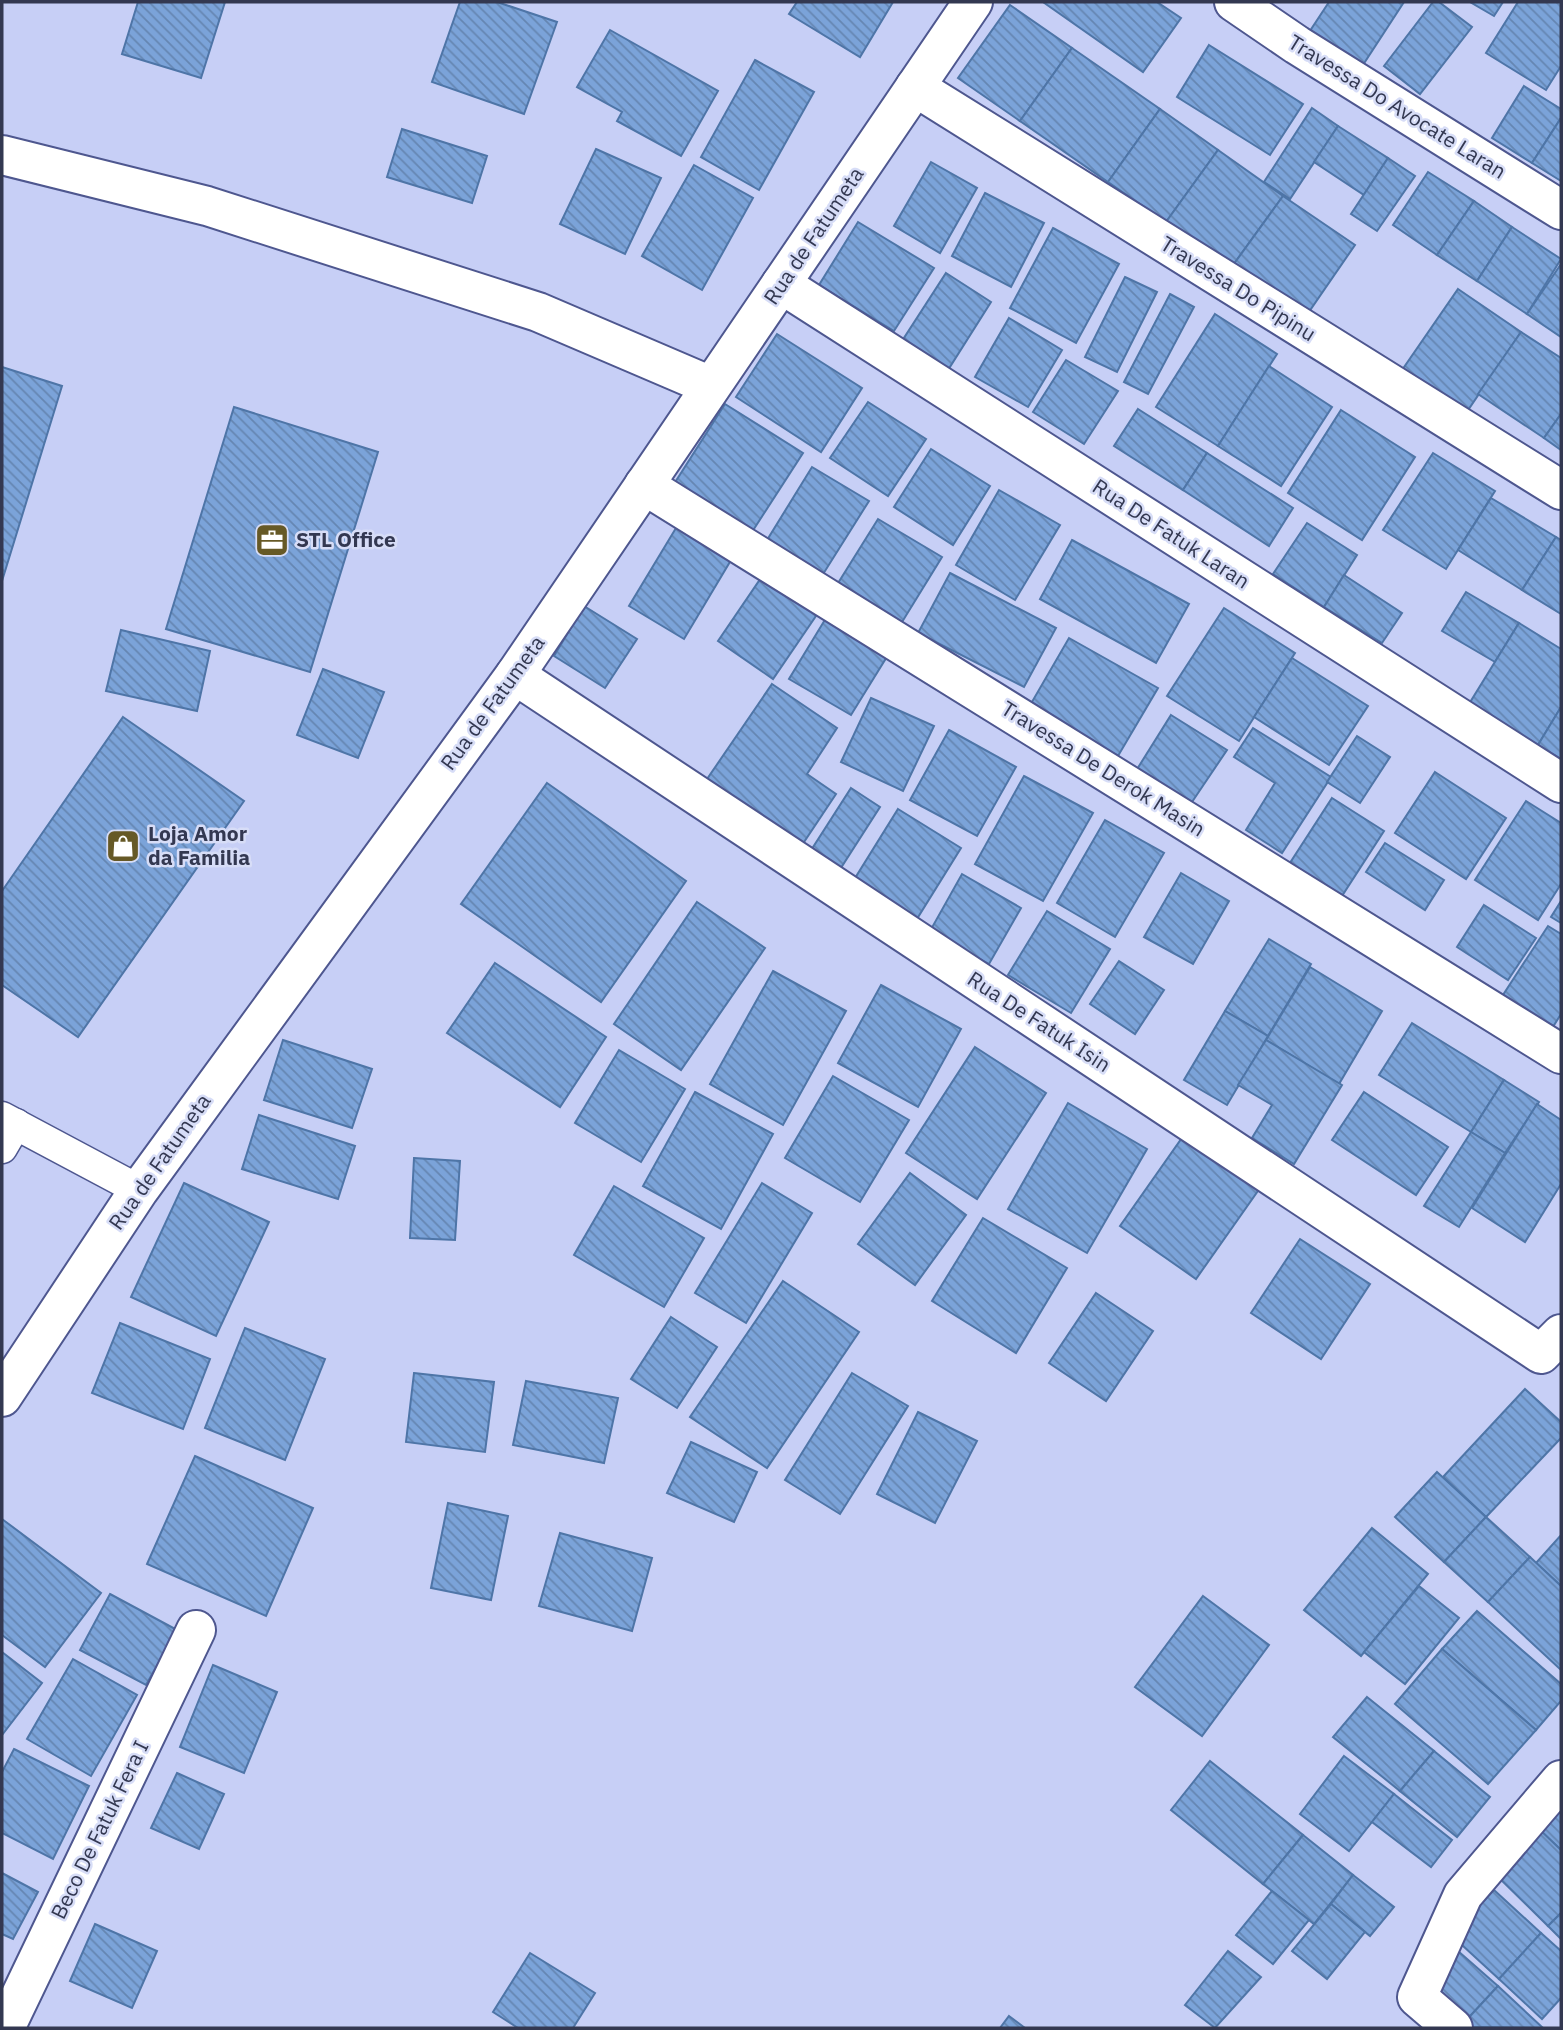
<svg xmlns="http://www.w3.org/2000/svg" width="1563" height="2030" font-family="'IBM Plex Sans',sans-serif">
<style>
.building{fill:url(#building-back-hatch);stroke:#4e75a7;stroke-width:2}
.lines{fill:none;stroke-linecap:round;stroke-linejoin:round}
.service-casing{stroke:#4e578f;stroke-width:33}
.minor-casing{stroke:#4e578f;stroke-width:42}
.tertiary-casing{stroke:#4e578f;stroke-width:42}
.service{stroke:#fff;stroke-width:30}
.minor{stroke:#fff;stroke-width:38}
.tertiary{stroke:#fff;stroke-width:38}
.labels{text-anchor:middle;stroke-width:5;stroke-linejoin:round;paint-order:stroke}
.street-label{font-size:21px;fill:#333851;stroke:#d7ddf7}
.poi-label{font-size:21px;font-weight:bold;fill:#333851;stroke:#d7ddf7;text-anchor:start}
</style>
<defs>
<pattern id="building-back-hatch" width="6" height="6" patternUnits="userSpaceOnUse" patternTransform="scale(1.75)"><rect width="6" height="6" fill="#7ba3d9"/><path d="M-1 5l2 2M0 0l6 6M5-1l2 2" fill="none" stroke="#6586b2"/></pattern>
</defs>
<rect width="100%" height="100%" fill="#c7cff6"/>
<!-- building -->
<g class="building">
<polygon points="138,2 225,2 201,78 122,54"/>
<polygon points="460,2 497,2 557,22 524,114 432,82"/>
<polygon points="797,2 893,2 860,57 789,14"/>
<polygon points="1043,2 1157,2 1181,18 1143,72"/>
<polygon points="1329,2 1404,2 1357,74 1304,40"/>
<polygon points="1433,2 1439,2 1472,27 1420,94 1384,66"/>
<polygon points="1470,2 1503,2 1494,16"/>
<polygon points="1518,2 1561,2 1561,66 1546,90 1486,53"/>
<polygon points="1010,5 1072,48 1020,121 958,78"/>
<polygon points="610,30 718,91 681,156 617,121 622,112 577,87"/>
<polygon points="1209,45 1303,104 1270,155 1177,97"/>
<polygon points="1072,48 1160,109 1108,182 1020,121"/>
<polygon points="755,60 814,92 759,190 701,157"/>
<polygon points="1524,86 1561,109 1561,118 1532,163 1492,138"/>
<polygon points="1312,108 1338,126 1290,199 1264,182"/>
<polygon points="1160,109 1218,150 1166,222 1108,182"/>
<polygon points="1561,118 1561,181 1532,163"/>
<polygon points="1338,126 1388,158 1364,195 1314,162"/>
<polygon points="402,129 487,156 472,203 387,177"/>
<polygon points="596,149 661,178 625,254 560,224"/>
<polygon points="1218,150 1283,196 1231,268 1166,222"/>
<polygon points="1388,158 1415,176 1377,231 1351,214"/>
<polygon points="931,162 977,188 940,253 894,226"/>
<polygon points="694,165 753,198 702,290 642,256"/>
<polygon points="1428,172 1474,201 1437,255 1393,225"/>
<polygon points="985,193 1044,223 1011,287 952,256"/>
<polygon points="1283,196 1355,245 1304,319 1231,268"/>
<polygon points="1474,201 1512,227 1477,281 1437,255"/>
<polygon points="858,222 934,268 894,331 819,285"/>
<polygon points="1512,227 1561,259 1527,314 1477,281"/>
<polygon points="1053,228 1119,264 1076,343 1010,308"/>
<polygon points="1561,264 1561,337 1527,314"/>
<polygon points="946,273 991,302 948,370 902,341"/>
<polygon points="1125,277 1157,292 1117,372 1085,357"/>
<polygon points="1458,289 1521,332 1464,416 1400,373"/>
<polygon points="1170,294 1194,307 1148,394 1124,382"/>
<polygon points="1215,314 1277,354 1218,446 1156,407"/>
<polygon points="1009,318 1062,350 1028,407 975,377"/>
<polygon points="1521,332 1561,358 1561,414 1544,438 1478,394"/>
<polygon points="777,334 862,388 821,452 736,397"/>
<polygon points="1066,360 1118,391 1084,444 1033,412"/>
<polygon points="1269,366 1332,407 1281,486 1218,446"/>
<polygon points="2,367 62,386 2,581"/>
<polygon points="868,402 926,439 888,496 830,458"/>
<polygon points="725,404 803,453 752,532 674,484"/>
<polygon points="234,407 378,452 310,672 166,629"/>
<polygon points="1138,409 1207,453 1183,490 1114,446"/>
<polygon points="1341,410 1415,457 1362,540 1288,493"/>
<polygon points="1561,414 1561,450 1544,438"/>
<polygon points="931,449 990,486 953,545 894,507"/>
<polygon points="1207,453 1293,508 1269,546 1183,490"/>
<polygon points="1433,453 1495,491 1446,569 1383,530"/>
<polygon points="812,467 869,501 820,579 764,545"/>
<polygon points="999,490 1060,525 1015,600 956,565"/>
<polygon points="1491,498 1556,537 1522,590 1458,550"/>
<polygon points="682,518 737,550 684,639 629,606"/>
<polygon points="878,519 942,557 899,627 835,588"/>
<polygon points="1307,523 1357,555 1324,607 1273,574"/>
<polygon points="1556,537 1561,540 1561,614 1522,590"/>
<polygon points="1072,540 1189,604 1156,663 1040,599"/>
<polygon points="950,573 1056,628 1024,687 918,633"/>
<polygon points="763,575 818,613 773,679 718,641"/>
<polygon points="1344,575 1402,613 1382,643 1324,607"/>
<polygon points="1466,592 1519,623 1495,662 1442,631"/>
<polygon points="584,606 637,639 605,688 554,656"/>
<polygon points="1224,608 1295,653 1239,741 1167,696"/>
<polygon points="826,618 888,655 851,715 789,679"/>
<polygon points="1519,623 1561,649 1561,707 1538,745 1469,704"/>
<polygon points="121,630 210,651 197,711 106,691"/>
<polygon points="1069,638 1158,688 1118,756 1029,707"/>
<polygon points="1292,658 1368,706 1329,765 1254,717"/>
<polygon points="323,669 384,692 358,758 297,735"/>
<polygon points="772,684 837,728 807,774 836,794 800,848 705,782"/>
<polygon points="871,698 934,726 903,791 841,762"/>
<polygon points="1561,707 1561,759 1538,745"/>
<polygon points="1171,715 1227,750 1188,808 1134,774"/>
<polygon points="123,717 244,801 78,1037 2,985 2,891"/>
<polygon points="1253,728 1331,777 1282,853 1246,830 1275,783 1234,757"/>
<polygon points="949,730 1016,767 977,836 910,800"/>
<polygon points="1357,736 1390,757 1360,803 1327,782"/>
<polygon points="1435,772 1506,818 1466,879 1395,833"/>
<polygon points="1024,776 1093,813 1043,901 975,864"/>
<polygon points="547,783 686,881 601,1002 461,904"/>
<polygon points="851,788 880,807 837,874 808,855"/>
<polygon points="1332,798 1384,831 1340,899 1288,866"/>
<polygon points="1526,801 1561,823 1561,884 1538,920 1475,880"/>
<polygon points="898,809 961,848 915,922 852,883"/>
<polygon points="1105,820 1164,853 1115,937 1057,903"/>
<polygon points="1385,843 1444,880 1425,910 1366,872"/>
<polygon points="1181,873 1229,901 1193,964 1144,937"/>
<polygon points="962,874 1021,908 989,964 930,931"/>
<polygon points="1561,901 1561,923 1551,917"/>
<polygon points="697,902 765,948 681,1070 614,1024"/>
<polygon points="1484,905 1536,938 1508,980 1457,947"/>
<polygon points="1047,911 1110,949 1071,1013 1008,975"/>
<polygon points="1548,926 1561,934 1561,1014 1551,1030 1501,998"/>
<polygon points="1269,939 1311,964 1268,1036 1225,1011"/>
<polygon points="1119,961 1164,990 1135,1034 1090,1004"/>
<polygon points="495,963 606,1037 560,1107 447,1033"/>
<polygon points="1310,967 1382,1011 1339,1084 1266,1040"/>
<polygon points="773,971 846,1011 783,1125 710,1084"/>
<polygon points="881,985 961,1029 918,1107 838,1063"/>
<polygon points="1225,1011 1268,1036 1227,1105 1184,1080"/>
<polygon points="1412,1023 1504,1080 1471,1132 1379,1075"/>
<polygon points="283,1040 372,1069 352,1128 264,1100"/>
<polygon points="1266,1040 1342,1085 1294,1164 1252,1138 1272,1105 1238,1085"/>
<polygon points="975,1047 1046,1093 977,1199 906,1153"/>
<polygon points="619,1050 685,1089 641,1162 575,1123"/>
<polygon points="833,1076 909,1120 860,1202 785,1158"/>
<polygon points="1504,1080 1539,1102 1505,1153 1471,1132"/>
<polygon points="695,1092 773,1134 721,1229 643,1186"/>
<polygon points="1364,1092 1448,1147 1416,1195 1332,1140"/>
<polygon points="1068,1103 1147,1149 1087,1253 1008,1209"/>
<polygon points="1537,1104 1561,1120 1561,1184 1525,1242 1472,1208"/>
<polygon points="259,1115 355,1146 338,1199 242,1169"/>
<polygon points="1471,1132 1505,1153 1459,1227 1424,1206"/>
<polygon points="1184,1135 1260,1188 1196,1279 1120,1226"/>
<polygon points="414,1158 460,1161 455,1240 410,1238"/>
<polygon points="910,1173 966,1215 915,1285 858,1244"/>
<polygon points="184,1183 269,1222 216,1336 131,1297"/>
<polygon points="762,1183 812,1213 746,1323 695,1293"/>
<polygon points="614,1186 704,1238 664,1307 574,1255"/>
<polygon points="983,1218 1067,1268 1016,1353 932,1301"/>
<polygon points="1300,1239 1370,1284 1321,1359 1251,1313"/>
<polygon points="783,1281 859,1332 767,1468 690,1417"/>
<polygon points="1096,1293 1153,1331 1106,1401 1049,1363"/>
<polygon points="671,1317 717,1347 677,1408 631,1379"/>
<polygon points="120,1323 210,1359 183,1429 92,1393"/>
<polygon points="245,1328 325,1359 285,1460 205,1428"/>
<polygon points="414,1373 494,1382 485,1452 406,1442"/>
<polygon points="852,1373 908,1406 840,1514 785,1480"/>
<polygon points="526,1381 618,1398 604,1463 513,1445"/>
<polygon points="1525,1389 1561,1422 1561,1438 1486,1517 1443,1477"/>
<polygon points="918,1412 977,1441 935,1523 877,1494"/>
<polygon points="691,1442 757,1472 734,1522 667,1493"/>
<polygon points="195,1456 313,1508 266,1616 147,1564"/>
<polygon points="1437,1472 1486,1517 1444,1562 1395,1517"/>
<polygon points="448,1503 508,1516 491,1600 431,1588"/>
<polygon points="1486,1517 1530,1557 1488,1602 1444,1562"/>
<polygon points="2,1519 101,1593 45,1667 2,1635"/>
<polygon points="1372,1528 1428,1574 1361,1656 1304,1610"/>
<polygon points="560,1533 652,1558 632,1631 539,1606"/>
<polygon points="1561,1535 1561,1586 1536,1563"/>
<polygon points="1530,1557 1561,1586 1561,1670 1488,1602"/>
<polygon points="1419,1586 1459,1618 1405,1684 1364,1652"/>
<polygon points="110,1594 177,1630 146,1685 80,1650"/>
<polygon points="1203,1596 1269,1645 1202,1736 1135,1687"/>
<polygon points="1477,1611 1561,1684 1561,1701 1536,1730 1442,1649"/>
<polygon points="1442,1649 1536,1730 1488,1784 1395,1704"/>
<polygon points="2,1652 42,1683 2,1735"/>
<polygon points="73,1659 137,1695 91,1776 27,1739"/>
<polygon points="213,1665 277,1692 244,1773 180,1747"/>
<polygon points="1367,1697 1434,1751 1400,1791 1333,1737"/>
<polygon points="14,1749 89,1786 53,1859 2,1833 2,1772"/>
<polygon points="1434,1751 1490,1797 1457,1837 1400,1791"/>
<polygon points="1344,1756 1394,1794 1349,1851 1300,1814"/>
<polygon points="1210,1761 1303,1835 1263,1884 1171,1810"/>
<polygon points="177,1773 224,1794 199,1849 151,1828"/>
<polygon points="1561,1789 1561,1850 1530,1821"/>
<polygon points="1394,1794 1452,1840 1431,1867 1372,1822"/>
<polygon points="1536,1826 1561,1850 1561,1913 1548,1926 1492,1871"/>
<polygon points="1303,1835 1353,1875 1314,1924 1263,1884"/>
<polygon points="2,1873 38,1892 13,1939 2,1934"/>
<polygon points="1353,1875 1394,1907 1370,1936 1331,1904"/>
<polygon points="1494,1890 1541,1933 1499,1979 1451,1935"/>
<polygon points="1272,1891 1309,1920 1273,1964 1236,1935"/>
<polygon points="1331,1904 1365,1932 1327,1979 1292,1951"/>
<polygon points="1561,1913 1561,1939 1548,1926"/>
<polygon points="95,1924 157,1951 132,2008 70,1981"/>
<polygon points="1541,1933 1561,1951 1561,1998 1542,2019 1499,1979"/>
<polygon points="1228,1951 1261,1977 1215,2028 1185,2005"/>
<polygon points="1458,1951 1498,1986 1460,2027 1422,1992"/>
<polygon points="530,1953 595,1993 573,2028 518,2028 493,2012"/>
<polygon points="1498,1986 1543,2028 1460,2027"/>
<polygon points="1009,2016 1025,2028 1000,2028"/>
</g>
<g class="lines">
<!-- service casing -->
<g class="service-casing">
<g id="service">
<polyline points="2,1117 139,1190"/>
<polyline points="2,1148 16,1124"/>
</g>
</g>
<!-- minor casing -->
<g class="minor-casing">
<g id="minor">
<polyline points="1234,2 1297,45 1561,210"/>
<polyline points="915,87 1561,490"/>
<polyline points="2,155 207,206 538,312 711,386"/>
<polyline points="781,284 1561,783"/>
<polyline points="644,485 1561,1054"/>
<polyline points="515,675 1541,1354 1561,1334"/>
<polyline points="2,2028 8,2022 196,1630"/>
<polyline points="1453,2028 1417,1997 1463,1895 1561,1780"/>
</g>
</g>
<!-- tertiary casing -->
<g class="tertiary-casing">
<polyline id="tertiary" points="2,1397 139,1190 515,675 973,2"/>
</g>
<!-- service -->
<use href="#service" class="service"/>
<!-- minor -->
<use href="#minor" class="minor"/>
<!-- tertiary -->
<use href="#tertiary" class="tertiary"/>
</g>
<!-- icons -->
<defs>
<g id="office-square" transform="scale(1.75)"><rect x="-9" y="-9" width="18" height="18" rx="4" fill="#665926" stroke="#d7ddf7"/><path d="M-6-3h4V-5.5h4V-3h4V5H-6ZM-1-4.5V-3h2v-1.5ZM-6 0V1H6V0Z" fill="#fff"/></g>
<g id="shop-square" transform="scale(1.75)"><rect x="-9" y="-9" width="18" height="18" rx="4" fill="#665926" stroke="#d7ddf7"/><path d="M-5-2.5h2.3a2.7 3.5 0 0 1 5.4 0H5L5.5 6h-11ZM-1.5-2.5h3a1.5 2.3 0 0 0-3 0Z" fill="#fff"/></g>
</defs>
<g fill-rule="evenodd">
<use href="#office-square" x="272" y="540"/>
<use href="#shop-square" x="123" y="846"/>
</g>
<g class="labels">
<!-- street labels -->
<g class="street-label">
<text transform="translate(1397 107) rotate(32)" y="7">Travessa Do Avocate Laran</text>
<text transform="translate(814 236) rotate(-56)" y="7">Rua de Fatumeta</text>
<text transform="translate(1238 289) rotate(32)" y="7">Travessa Do Pipinu</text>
<text transform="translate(1171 534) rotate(33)" y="7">Rua De Fatuk Laran</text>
<text transform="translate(493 703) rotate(-54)" y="7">Rua de Fatumeta</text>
<text transform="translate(1103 769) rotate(32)" y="7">Travessa De Derok Masin</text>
<text transform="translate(1039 1022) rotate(33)" y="7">Rua De Fatuk Isin</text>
<text transform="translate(160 1162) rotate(-55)" y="7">Rua de Fatumeta</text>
<text transform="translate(100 1830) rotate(-64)" y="7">Beco De Fatuk Fera I</text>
</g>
<!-- poi labels -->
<g class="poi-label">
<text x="296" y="547">STL Office</text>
<text x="148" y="841">Loja Amor<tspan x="148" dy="24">da Familia</tspan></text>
</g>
</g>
<!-- border -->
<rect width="1563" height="2030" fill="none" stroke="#333851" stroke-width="7"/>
</svg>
